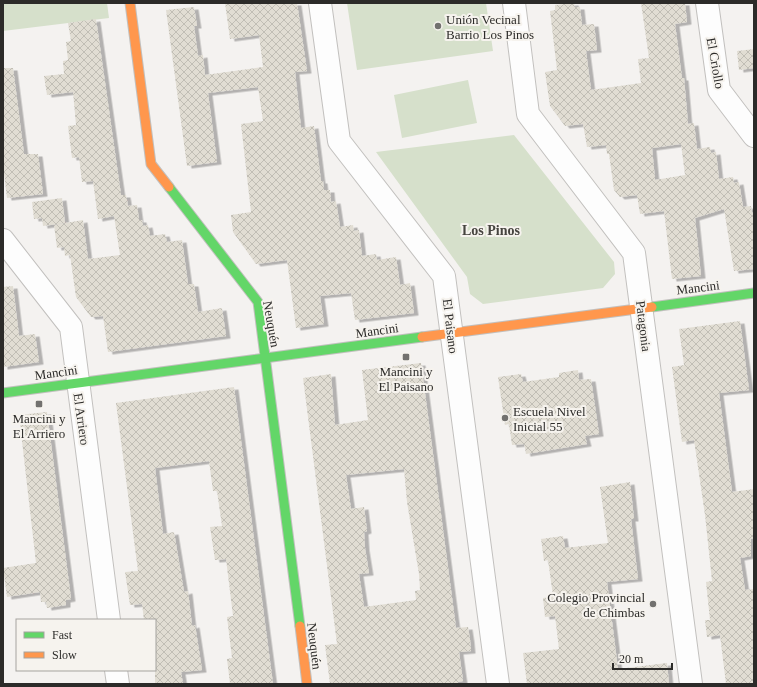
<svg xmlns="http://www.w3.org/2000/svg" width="757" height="687" font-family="'Times New Roman',serif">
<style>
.green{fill:#d6e0cb}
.building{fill:url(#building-cross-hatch);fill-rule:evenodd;filter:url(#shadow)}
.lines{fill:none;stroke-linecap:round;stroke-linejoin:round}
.street-casing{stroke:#c2c0be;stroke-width:24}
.fast-casing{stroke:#c2c0be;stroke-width:11}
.slow-casing{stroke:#c2c0be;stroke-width:11}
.street{stroke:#fdfdfd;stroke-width:22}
.fast{stroke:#63d668;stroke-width:9}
.slow{stroke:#ff974d;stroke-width:9}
.poi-dot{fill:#72716f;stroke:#f6f3ee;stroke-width:1.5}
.labels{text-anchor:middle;stroke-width:4;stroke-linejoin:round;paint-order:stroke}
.poi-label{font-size:13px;fill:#2c2b29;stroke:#f6f3ee;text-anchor:start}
.street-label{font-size:13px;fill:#2c2b29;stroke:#f6f3ee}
.neighbourhood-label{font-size:14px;font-weight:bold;fill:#46443f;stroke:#f6f3ee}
</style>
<defs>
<pattern id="building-cross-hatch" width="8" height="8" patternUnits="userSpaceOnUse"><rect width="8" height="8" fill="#e1ddd3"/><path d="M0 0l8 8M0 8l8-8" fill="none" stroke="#c1beb5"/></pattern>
<filter id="shadow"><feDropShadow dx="4.5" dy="2.5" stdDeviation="0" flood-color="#0004"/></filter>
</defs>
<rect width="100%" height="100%" fill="#f4f2f0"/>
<!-- green -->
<g class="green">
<polygon points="3,3 107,3 109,18 3,31"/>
<polygon points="347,3 486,3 493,51 357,70"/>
<polygon points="468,80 477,123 402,138 394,95"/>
<polygon points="514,135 614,262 615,274 603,288 483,304 470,294 467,277 376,152"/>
</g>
<!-- building -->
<g class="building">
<polygon points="225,3 297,3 307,71 295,72 301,128 314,126 321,181 323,181 324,190 330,190 331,202 336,201 340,227 353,225 354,231 359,230 362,256 376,254 377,260 396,257 400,285 410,283 414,313 355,320 351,293 320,296 324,324 296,328 287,260 256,264 233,232 231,215 251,212 241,124 263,121 258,87 208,93 217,162 187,166 166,10 194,7 197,26 194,26 198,56 203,55 205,75 263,67 259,35 230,39"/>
<path d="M 574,3 L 575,7 L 580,7 L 582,25 L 594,24 L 597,50 L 586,51 L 591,90 L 641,83 L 638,59 L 649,58 L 641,3 L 685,3 L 687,22 L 675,24 L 682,78 L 684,78 L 688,124 L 694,123 L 697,149 L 710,147 L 711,153 L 716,152 L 719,179 L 733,177 L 734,183 L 739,182 L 743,207 L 751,206 L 752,213 L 754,212 L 754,269 L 734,271 L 724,209 L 695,218 L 701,276 L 672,279 L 664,211 L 640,214 L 637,195 L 620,197 L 614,190 L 609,154 L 607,154 L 606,145 L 587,147 L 583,124 L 565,126 L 550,106 L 545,72 L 557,70 L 550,11 L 555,10 L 555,5 ZM 681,144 L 685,175 L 655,180 L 652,148 Z"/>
<polygon points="96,19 121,195 126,195 128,206 137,205 139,220 142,220 143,226 148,225 150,236 165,234 167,242 182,240 188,284 194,284 198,312 222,308 226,336 108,352 103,316 91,317 76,297 70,255 65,256 64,247 57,248 54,225 83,220 88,259 120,255 114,216 98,219 93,181 82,182 79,157 72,158 68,126 76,125 73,92 47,95 44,76 64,74 63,61 68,60 66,42 71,41 68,23"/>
<polygon points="754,49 754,68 739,70 737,51"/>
<polygon points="3,68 13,68 24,154 38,154 43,194 7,198 3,166"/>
<polygon points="62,198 65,223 43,226 42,218 34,219 32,202"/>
<polygon points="13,286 19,336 35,334 39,362 3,367 3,287"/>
<polygon points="740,321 749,390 719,393 732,492 754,489 754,538 751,539 751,556 740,558 745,590 754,589 754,684 726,684 720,635 707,637 705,620 710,620 706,582 712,581 705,515 694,440 682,442 672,367 684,365 679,329"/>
<path d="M 421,363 L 456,628 L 468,627 L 470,640 L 471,651 L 459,652 L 463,681 L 458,682 L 458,684 L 330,684 L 325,645 L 337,644 L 303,378 L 331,374 L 335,425 L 368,420 L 362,370 ZM 404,469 L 407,502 L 419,574 L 420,590 L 415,591 L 416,600 L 364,607 L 359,574 L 369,573 L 365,548 L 364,532 L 367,531 L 364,507 L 351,509 L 346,475 Z"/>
<polygon points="578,370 579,380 591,379 599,434 585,436 587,444 526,454 524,444 512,445 509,424 505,425 498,377 521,374 523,382 559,377 559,373"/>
<polygon points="234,387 273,684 230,684 227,659 232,658 227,617 233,616 226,559 215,560 210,527 222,526 217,491 213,491 209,461 155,468 163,534 174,532 184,592 188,591 192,626 195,625 202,670 181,672 183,684 155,684 155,620 144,620 142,604 130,605 125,572 138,571 116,403"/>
<polygon points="47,412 71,599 66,600 66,605 47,608 46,602 41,602 40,592 7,597 3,568 36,563 19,415"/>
<polygon points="630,482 634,519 631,519 638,579 607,582 618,669 667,663 669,684 527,684 523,653 559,649 555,616 545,617 543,598 553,596 548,560 544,561 541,539 563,536 565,548 608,543 600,487"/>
</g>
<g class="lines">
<!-- street casing -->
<g class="street-casing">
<g id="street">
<polyline points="320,3 339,141 444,276 498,684"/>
<polyline points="514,3 528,114 634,253 691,684"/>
<polyline points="707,3 719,90 754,136"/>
<polyline points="3,240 71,327 109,620"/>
<polyline points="116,670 118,684"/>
</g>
</g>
<!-- fast casing -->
<g class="fast-casing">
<g id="fast">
<polyline points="169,187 258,302 300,626"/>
<polyline points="652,307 754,293"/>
<polyline points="3,393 422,337"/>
</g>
</g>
<!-- slow casing -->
<g class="slow-casing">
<g id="slow">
<polyline points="130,3 151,164 169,187"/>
<polyline points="422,337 652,307"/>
<polyline points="300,626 307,684"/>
</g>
</g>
<!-- street -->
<use href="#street" class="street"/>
<!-- fast -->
<use href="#fast" class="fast"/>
<!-- slow -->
<use href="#slow" class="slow"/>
</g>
<!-- markers -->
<g class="poi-dot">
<circle cx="438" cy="26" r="4"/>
<rect x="402" y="353" width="8" height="8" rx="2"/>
<rect x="35" y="400" width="8" height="8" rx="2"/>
<circle cx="505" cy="418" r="4"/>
<circle cx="653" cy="604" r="4"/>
</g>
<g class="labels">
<!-- poi labels -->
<g class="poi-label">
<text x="446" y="24">Unión Vecinal<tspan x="446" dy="15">Barrio Los Pinos</tspan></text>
<text x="406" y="376" text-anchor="middle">Mancini y<tspan x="406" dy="15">El Paisano</tspan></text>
<text x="513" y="416">Escuela Nivel<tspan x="513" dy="15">Inicial 55</tspan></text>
<text x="39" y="423" text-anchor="middle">Mancini y<tspan x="39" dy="15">El Arriero</tspan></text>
<text x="645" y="602" text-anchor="end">Colegio Provincial<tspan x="645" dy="15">de Chimbas</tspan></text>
</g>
<!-- street labels -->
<g class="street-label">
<text transform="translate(716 63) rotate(80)" y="5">El Criollo</text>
<text transform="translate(698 287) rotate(-7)" y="5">Mancini</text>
<text transform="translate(272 324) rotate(80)" y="5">Neuquén</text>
<text transform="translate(451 326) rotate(83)" y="5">El Paisano</text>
<text transform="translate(644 326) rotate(83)" y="5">Patagonia</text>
<text transform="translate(377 330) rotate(-8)" y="5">Mancini</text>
<text transform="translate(56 372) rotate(-8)" y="5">Mancini</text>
<text transform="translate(82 419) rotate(82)" y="5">El Arriero</text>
<text transform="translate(315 646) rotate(83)" y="5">Neuquén</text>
</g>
<!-- neighbourhood labels -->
<g class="neighbourhood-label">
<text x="491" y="235">Los Pinos</text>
</g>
</g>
<!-- border -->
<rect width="757" height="687" fill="none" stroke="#2c2b29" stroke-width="8"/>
<!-- legend -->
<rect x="16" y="619" width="140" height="52" fill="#f6f3ee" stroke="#a5a39f"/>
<rect x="24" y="632" width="20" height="6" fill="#63d668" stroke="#a5a39f"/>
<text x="52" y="639" font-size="12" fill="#2c2b29">Fast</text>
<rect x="24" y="652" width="20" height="6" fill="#ff974d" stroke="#a5a39f"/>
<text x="52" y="659" font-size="12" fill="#2c2b29">Slow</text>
<!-- scale -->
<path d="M613 663v6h59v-6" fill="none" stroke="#2c2b29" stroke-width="2"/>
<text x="619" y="663" font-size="12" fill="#2c2b29" stroke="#f6f3ee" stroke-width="3" paint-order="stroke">20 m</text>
</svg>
